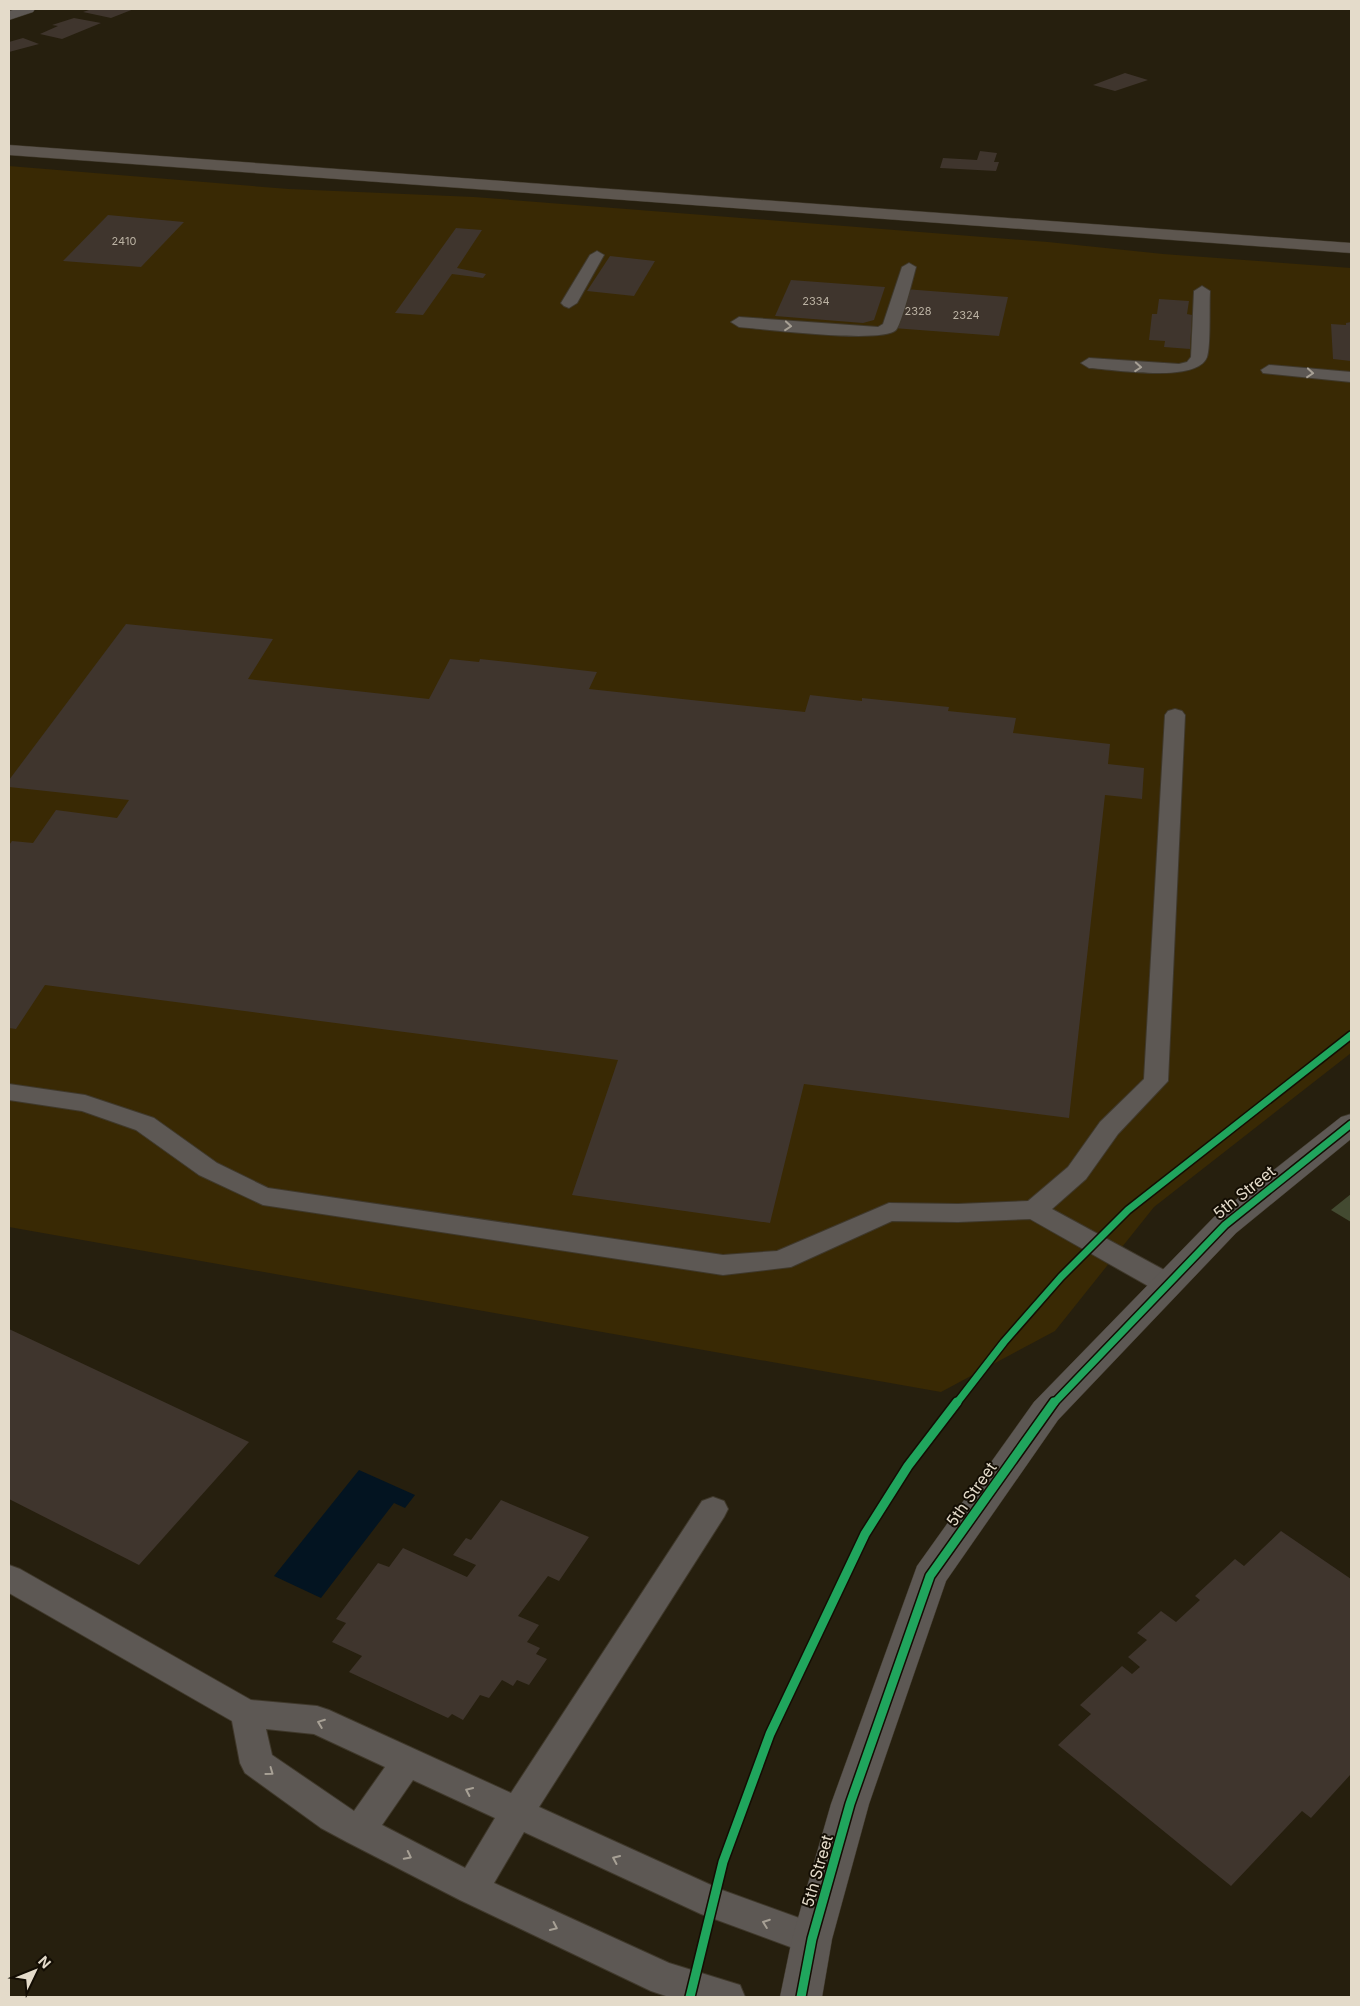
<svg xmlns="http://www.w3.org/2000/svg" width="1360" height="2006" font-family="Inter,sans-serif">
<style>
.built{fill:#392904}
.green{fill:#434a31}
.water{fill:#031421}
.building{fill:#3f352d}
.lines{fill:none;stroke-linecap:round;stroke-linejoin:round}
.service-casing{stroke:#3f382b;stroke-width:2}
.minor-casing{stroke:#3f382b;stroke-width:1}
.tertiary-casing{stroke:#3f382b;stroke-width:1}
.primary-casing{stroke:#3f382b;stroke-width:1}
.service{fill:#5d5854;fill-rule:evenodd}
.minor{fill:#5d5854;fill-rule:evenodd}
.tertiary{fill:#5d5854;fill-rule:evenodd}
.primary{fill:#5d564f;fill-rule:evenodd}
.cycleway-far1-casing{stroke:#130d03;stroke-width:10}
.cycleway-casing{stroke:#130d03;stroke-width:12}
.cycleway-far1{stroke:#20a55d;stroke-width:7}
.cycleway{stroke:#20a55d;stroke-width:9}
.oneway{stroke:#a7a095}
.labels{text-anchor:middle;stroke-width:4;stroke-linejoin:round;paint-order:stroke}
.number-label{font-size:11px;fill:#bbb2a3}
.near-street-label{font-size:16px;fill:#e4dbca;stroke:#130d03}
</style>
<rect width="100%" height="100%" fill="#261f0e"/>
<!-- built -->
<polygon class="built" points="9,166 289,189 474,197 1048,242 1163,254 1351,268 1351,1053 1154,1207 1055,1331 941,1392 9,1227"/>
<!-- green -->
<polygon class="green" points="1351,1194 1351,1222 1331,1210"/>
<!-- water -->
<polygon class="water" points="359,1470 415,1495 405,1508 394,1503 321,1598 274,1576"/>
<!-- building -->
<g class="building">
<polygon points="92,9 134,9 111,18 83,12"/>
<polygon points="74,18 101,23 62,39 40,34 58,26 52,25"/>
<polygon points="23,38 39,44 9,52 9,42"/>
<polygon points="1125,73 1148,80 1115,91 1093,85"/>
<polygon points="980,151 997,153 994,162 999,162 996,171 940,168 943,158 977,160"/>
<polygon points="108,215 184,222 141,267 63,261"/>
<polygon points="456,228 482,230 457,268 486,274 483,278 452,274 423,315 395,313"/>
<polygon points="610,256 655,261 634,296 587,291"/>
<polygon points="791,280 885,287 874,320 863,323 775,316"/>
<polygon points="905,289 1008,297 999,336 893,328"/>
<polygon points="1159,299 1189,301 1187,314 1192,315 1190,349 1164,347 1165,341 1149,340 1152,314 1157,314"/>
<polygon points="1351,322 1351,361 1333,359 1331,324 1346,325 1346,323"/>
<polygon points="126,624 273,639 248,679 429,699 450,659 479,662 480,659 597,672 589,689 805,712 810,695 862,701 862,698 949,707 948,711 1016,718 1013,733 1110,744 1108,764 1144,768 1142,799 1105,795 1069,1118 804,1084 770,1223 572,1195 618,1060 45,985 16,1029 9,1028 9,845 12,841 33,843 56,810 117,818 129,800 9,787 9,780"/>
<polygon points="9,1329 249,1442 139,1565 9,1499"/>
<polygon points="501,1500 589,1537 559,1581 548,1576 518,1616 539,1625 527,1642 540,1648 536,1654 547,1659 529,1685 517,1680 513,1686 502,1680 489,1698 480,1695 463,1720 452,1714 448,1718 349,1672 362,1656 332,1642 346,1623 336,1619 378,1563 389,1567 403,1548 467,1577 476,1565 453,1555 466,1538 471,1540"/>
<polygon points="1281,1531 1351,1579 1351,1774 1311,1818 1302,1811 1231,1886 1058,1745 1091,1714 1080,1705 1122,1666 1132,1674 1140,1667 1128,1657 1147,1640 1137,1633 1161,1611 1176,1622 1200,1600 1195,1596 1235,1559 1244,1566"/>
</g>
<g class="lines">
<!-- service casing -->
<g class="service-casing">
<g id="service">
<polygon points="597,251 604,255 577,303 569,308 564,306 561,303 590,255"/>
<path d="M 909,263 L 916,267 C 913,278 902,323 896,330 C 882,344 764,329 739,327 L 731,322 L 739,317 L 878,327 L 883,324 L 902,267 Z"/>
<path d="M 1202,286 L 1210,291 C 1209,305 1211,346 1207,357 C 1197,384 1113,369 1089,368 L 1081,363 L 1089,358 L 1179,364 L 1187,362 L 1191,357 L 1194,291 Z"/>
<polygon points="1269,365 1351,372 1351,382 1263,373 1261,370"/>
<polygon points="1175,709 1182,711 1185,715 1168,1081 1118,1134 1086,1179 1052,1209 1177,1277 1181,1284 1177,1291 1167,1294 1157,1291 1030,1219 958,1222 892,1221 791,1267 723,1275 263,1205 199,1175 136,1130 82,1111 9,1100 9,1084 85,1095 154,1118 217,1163 268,1188 723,1255 777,1251 889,1203 958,1204 1028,1201 1068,1167 1100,1122 1144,1079 1165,715 1168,711"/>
<path d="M 713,1497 L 724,1501 L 728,1509 L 724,1517 L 539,1807 L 722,1890 L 824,1927 L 830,1939 L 824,1951 L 812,1955 L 701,1914 L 524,1832 L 494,1883 L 669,1963 L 740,1985 L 745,1997 L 669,1997 L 651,1991 L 460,1900 L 347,1842 L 321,1828 L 245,1773 L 240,1763 L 232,1721 L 9,1593 L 9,1565 L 20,1569 L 251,1700 L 317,1706 L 329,1710 L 511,1793 L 702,1501 ZM 266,1729 L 314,1734 L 385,1767 L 354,1811 L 272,1755 ZM 413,1780 L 495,1818 L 465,1868 L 382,1825 Z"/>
</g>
</g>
<!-- minor casing -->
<g class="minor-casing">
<polygon id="minor" points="16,9 35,9 33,12 9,20 9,11"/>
</g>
<!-- tertiary casing -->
<g class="tertiary-casing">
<polygon id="tertiary" points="1351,1114 1351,1139 1236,1233 1058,1420 946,1581 869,1804 832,1939 822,1997 780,1997 792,1939 831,1804 917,1566 1034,1402 1214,1217 1341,1117"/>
</g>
<!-- primary casing -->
<g class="primary-casing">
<polygon id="primary" points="9,145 1351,243 1351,253 9,155"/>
</g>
<!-- service -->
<use href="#service" class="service"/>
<!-- minor -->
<use href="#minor" class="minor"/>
<!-- tertiary -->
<use href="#tertiary" class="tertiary"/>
<!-- primary -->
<use href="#primary" class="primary"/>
<!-- cycleway-far1 casing -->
<g class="cycleway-far1-casing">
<g id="cycleway-far1">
<polyline points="956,1404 1004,1342 1061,1277 1128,1210 1351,1035"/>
<polyline points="1053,1404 1225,1225 1351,1124"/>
</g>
</g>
<!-- cycleway casing -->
<g class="cycleway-casing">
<g id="cycleway">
<polyline points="690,1997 723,1862 770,1734 865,1534 908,1466 957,1402"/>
<polyline points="801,1997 812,1939 850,1804 930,1576 1054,1402"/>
</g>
</g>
<!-- cycleway-far1 -->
<use href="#cycleway-far1" class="cycleway-far1"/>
<!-- cycleway -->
<use href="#cycleway" class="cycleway"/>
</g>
<!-- one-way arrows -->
<defs><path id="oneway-chevron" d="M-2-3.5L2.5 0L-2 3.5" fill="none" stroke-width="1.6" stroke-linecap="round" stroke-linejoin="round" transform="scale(1.25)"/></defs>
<g class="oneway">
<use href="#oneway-chevron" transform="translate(788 326) rotate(5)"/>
<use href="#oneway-chevron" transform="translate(1138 367) rotate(4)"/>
<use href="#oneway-chevron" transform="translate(1310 373) rotate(5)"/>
<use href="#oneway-chevron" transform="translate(321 1723) rotate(-159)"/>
<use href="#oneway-chevron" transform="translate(270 1772) rotate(36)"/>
<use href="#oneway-chevron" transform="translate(469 1791) rotate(-155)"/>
<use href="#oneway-chevron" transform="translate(408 1856) rotate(27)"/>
<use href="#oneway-chevron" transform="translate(616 1859) rotate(-156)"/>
<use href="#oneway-chevron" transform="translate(766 1923) rotate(-160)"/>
<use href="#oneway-chevron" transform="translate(554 1927) rotate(25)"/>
</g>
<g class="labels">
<!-- number labels -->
<g class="number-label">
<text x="124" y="245">2410</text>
<text x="816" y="305">2334</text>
<text x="918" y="315">2328</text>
<text x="966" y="319">2324</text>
</g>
<!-- near-street labels -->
<g class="near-street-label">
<text transform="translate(1244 1192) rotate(-39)" y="6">5th Street</text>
<text transform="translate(971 1494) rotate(-55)" y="6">5th Street</text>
<text transform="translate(817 1871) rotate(-74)" y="6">5th Street</text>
</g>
</g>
<!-- border -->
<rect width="1360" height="2006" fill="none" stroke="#e4dbca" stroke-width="20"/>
<!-- north arrow -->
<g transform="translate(35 1971) rotate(47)" stroke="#130d03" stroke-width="4" paint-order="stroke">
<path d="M0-4L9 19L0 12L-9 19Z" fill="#e4dbca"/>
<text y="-8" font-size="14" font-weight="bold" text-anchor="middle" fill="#e4dbca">N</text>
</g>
</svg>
